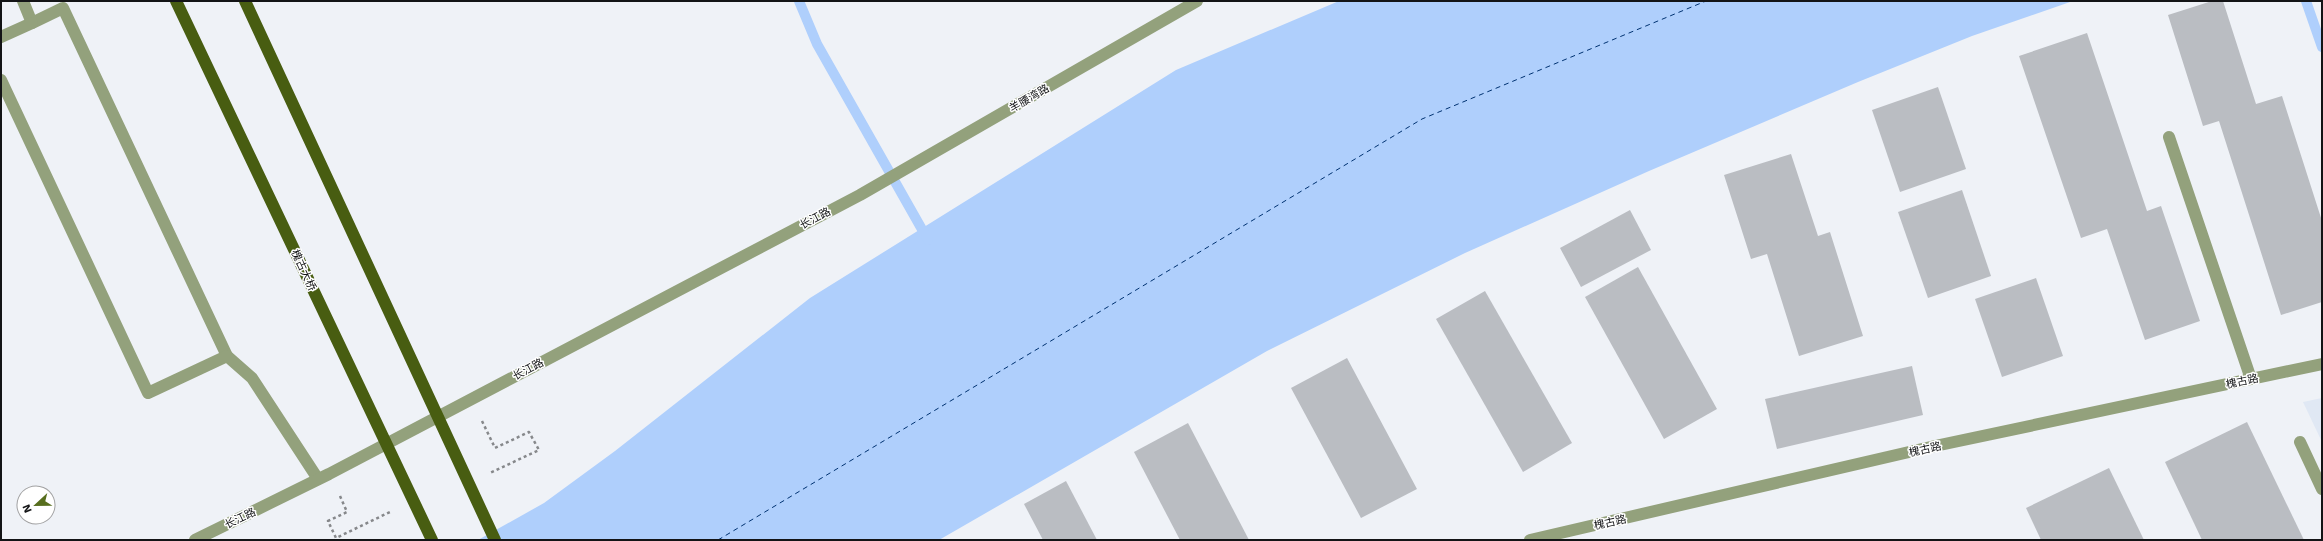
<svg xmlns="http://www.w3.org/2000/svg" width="2323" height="541" font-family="'Work Sans','Noto Sans SC',sans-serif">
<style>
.built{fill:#e0e8f4}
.water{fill:#afcffc}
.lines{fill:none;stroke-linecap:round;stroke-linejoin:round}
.stream{stroke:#afcffc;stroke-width:10}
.ferry{stroke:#003271;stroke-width:1;stroke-dasharray:5 4;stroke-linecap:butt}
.building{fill:#babdc2}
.path{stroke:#86888b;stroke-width:2.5;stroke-dasharray:3 3;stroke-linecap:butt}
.minor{stroke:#93a17c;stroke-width:12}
.major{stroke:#485d11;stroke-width:12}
.labels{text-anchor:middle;stroke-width:3;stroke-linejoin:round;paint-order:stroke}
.street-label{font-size:11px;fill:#131416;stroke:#fff}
</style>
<rect width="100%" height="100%" fill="#eff2f7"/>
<!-- built -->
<polygon class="built" points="2322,398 2322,442 2303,402"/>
<!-- water -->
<polygon class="water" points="1339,1 2073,1 1972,36 1858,82 1649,171 1465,253 1267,351 939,540 478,540 544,503 615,451 810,298 1176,70"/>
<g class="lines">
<!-- stream -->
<g class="stream">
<polyline points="799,1 817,44 928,240"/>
<polyline points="2306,1 2322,47"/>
</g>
<!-- ferry -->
<polyline class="ferry" points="718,540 1422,119 1706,1"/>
</g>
<!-- building -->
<g class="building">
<polygon points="2212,1 2223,1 2256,104 2282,96 2322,221 2322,302 2281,315 2219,121 2203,126 2168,15"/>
<polygon points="2087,33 2147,211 2161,206 2200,321 2145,340 2107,229 2081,238 2019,56"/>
<polygon points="1938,87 1966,169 1900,192 1872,110"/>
<polygon points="1791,154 1818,236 1830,232 1863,336 1799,356 1767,254 1751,259 1724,175"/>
<polygon points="1962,190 1991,276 1928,298 1898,212"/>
<polygon points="1630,210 1651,250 1581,287 1560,248"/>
<polygon points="1638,267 1717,409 1664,439 1585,297"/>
<polygon points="2036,278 2063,356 2002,377 1975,299"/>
<polygon points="1485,291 1572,443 1523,472 1436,319"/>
<polygon points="1347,358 1417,489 1361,518 1291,388"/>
<polygon points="1912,366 1923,415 1777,449 1765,399"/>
<polygon points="2247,422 2304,540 2202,540 2165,462"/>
<polygon points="1188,423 1249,540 1180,540 1134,452"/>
<polygon points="2109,468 2144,540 2041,540 2026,508"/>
<polygon points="1066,481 1097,540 1043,540 1024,504"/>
</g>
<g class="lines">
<!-- path -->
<g class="path">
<polyline points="482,421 495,448 529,432 539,450 490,473"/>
<polyline points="340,496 347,512 328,521 336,538 392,511"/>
</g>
<!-- minor -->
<g class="minor">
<polyline points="23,1 32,23 63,8 227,356"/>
<polyline points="1,37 32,23"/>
<polyline points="1,80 148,393 227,356 252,378 318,479"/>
<polyline points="2169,137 2251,379"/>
<polyline points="2300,442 2322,489"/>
<polyline points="195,540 329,474 860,195 1197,1"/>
<polyline points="1530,540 1935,446 2322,364"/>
</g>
<!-- major -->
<g class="major">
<polyline points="176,1 432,540"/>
<polyline points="245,1 495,540"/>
</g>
</g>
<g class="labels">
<!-- street labels -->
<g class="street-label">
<text transform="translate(1029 98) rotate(-30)" y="4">羊腰湾路</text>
<text transform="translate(815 218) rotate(-28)" y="4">长江路</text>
<text transform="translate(304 270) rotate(65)" y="4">槐古大桥</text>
<text transform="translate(528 369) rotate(-28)" y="4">长江路</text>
<text transform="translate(2242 381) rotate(-12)" y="4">槐古路</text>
<text transform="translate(1925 449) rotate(-13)" y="4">槐古路</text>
<text transform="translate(240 518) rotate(-26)" y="4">长江路</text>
<text transform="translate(1610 522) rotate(-13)" y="4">槐古路</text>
</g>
</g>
<!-- border -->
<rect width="2323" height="541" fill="none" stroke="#131416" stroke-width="4"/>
<!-- north arrow -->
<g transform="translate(36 505) rotate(248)"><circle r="19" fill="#ffffff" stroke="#a1a1a2"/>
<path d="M0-3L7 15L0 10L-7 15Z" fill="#576e1e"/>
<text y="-6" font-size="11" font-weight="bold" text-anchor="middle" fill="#131416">N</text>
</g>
</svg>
